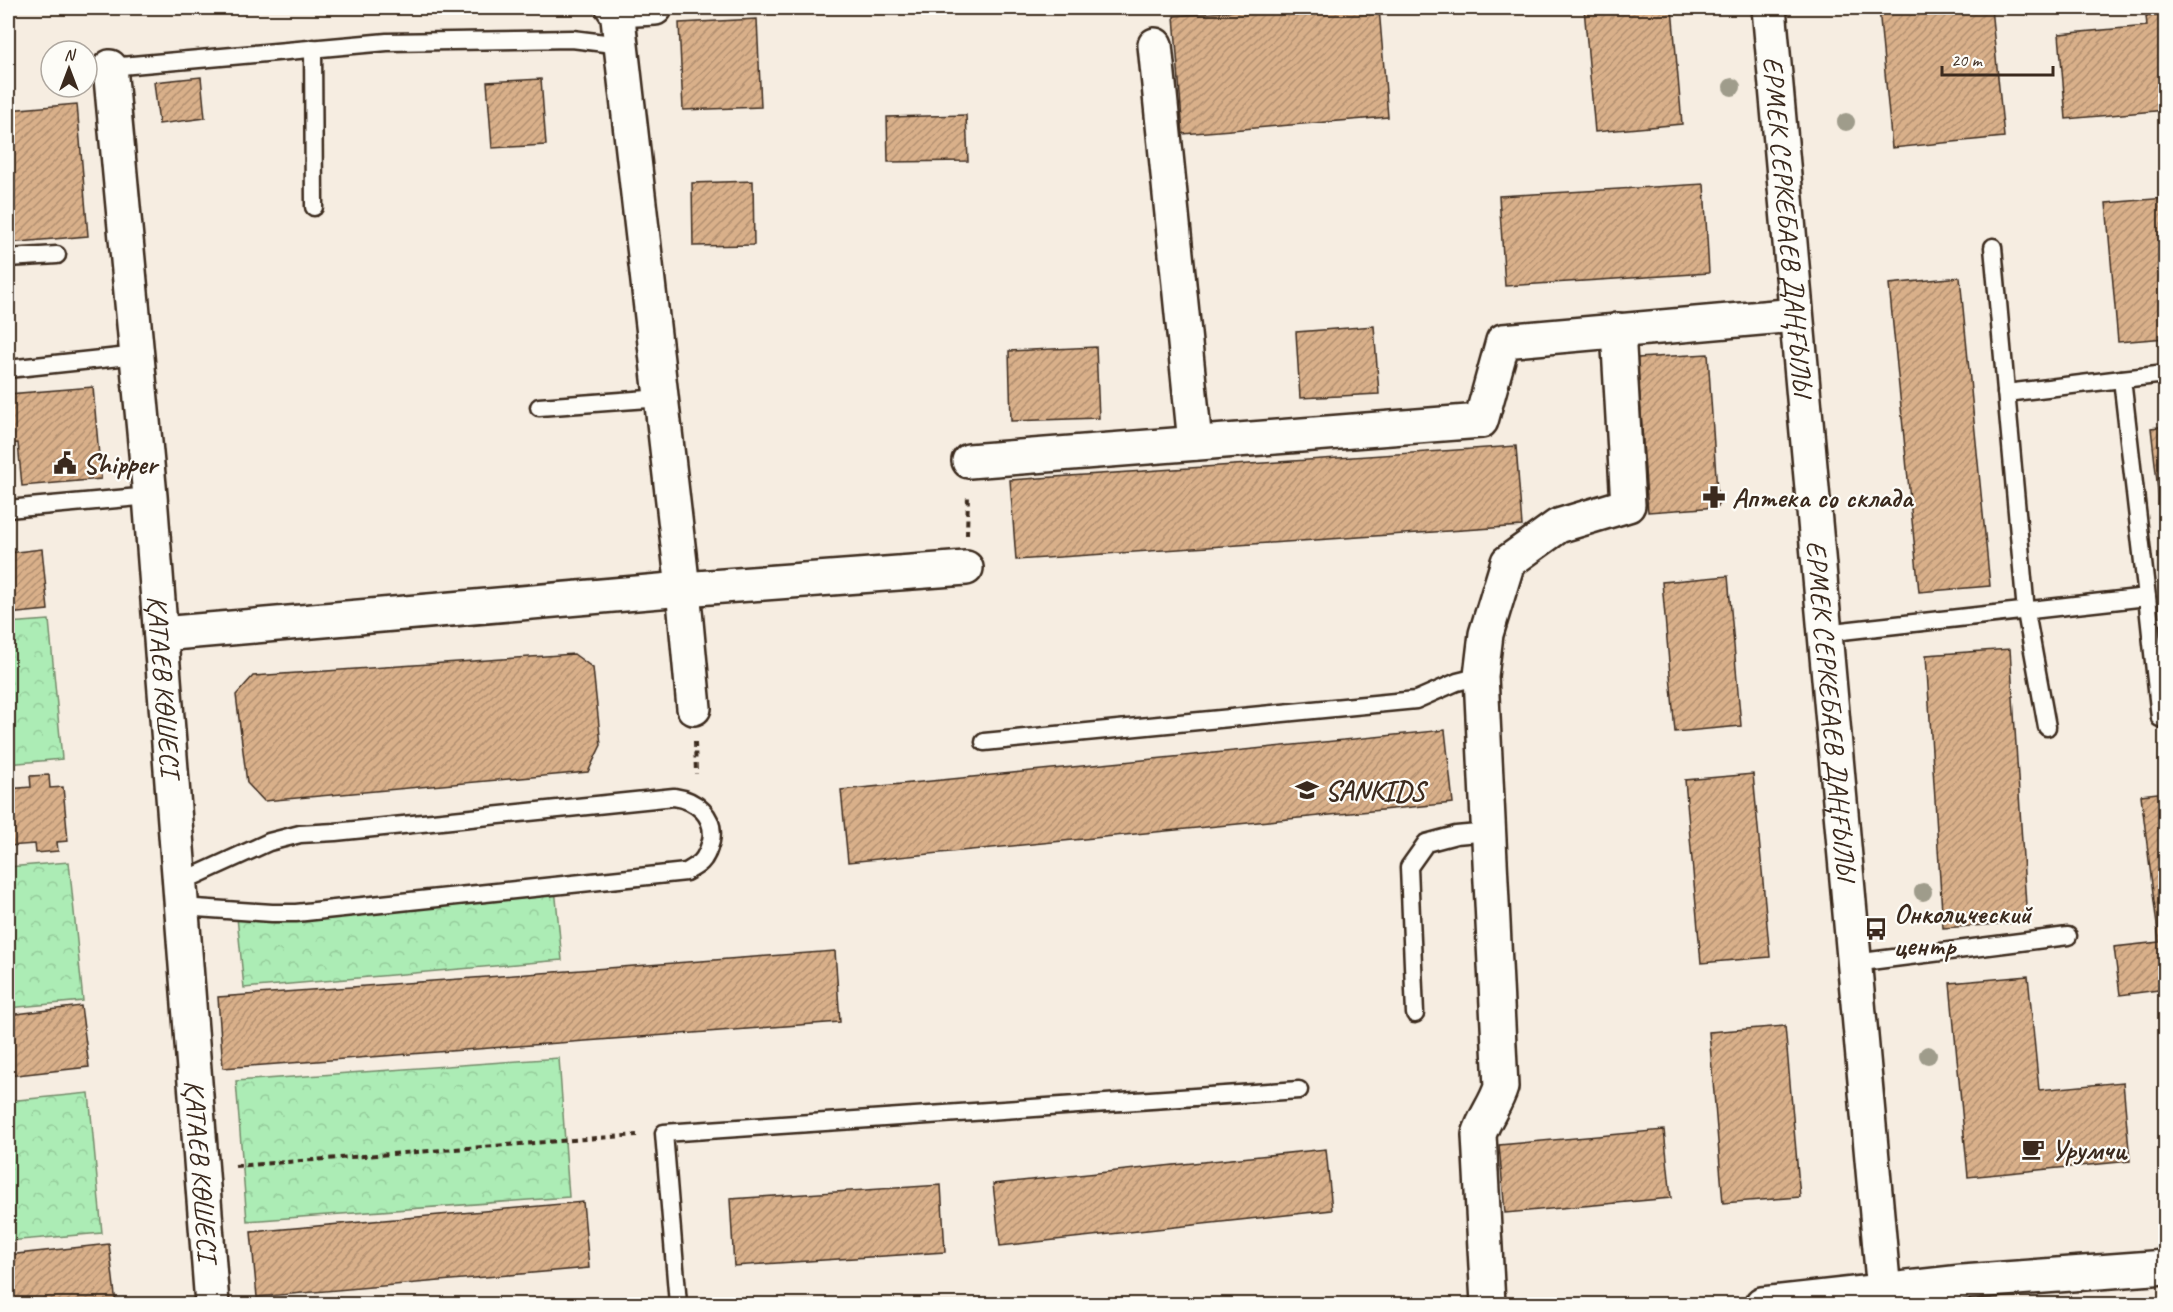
<svg xmlns="http://www.w3.org/2000/svg" width="2173" height="1312" font-family="Caveat,sans-serif">
<style>
.park{fill:url(#park-crowns);stroke:#748b6a;stroke-width:1.5}
.building{fill:url(#building-hatch);stroke:#3b2a1e;stroke-width:1.5}
.lines{fill:none;stroke-linecap:round;stroke-linejoin:round}
.lane-casing{stroke:#3b2a1e;stroke-width:21}
.street-casing{stroke:#3b2a1e;stroke-width:38}
.secondary-casing{stroke:#3b2a1e;stroke-width:38}
.path{stroke:#3b2a1e;stroke-width:4;stroke-dasharray:6 4.5;stroke-linecap:butt}
.lane{stroke:#fdfcf7;stroke-width:16}
.street{stroke:#fdfcf7;stroke-width:33}
.secondary{stroke:#fdfcf7;stroke-width:33}
.tree{fill:#9f9c8b}
.labels{text-anchor:middle;stroke-width:4.5;stroke-linejoin:round;paint-order:stroke}
.street-label{font-size:28px;fill:#3b2a1e;stroke:#fdfcf7}
.poi-label{font-size:28px;font-weight:bold;fill:#3b2a1e;stroke:#fdfcf7;text-anchor:start}
</style>
<defs>
<pattern id="park-crowns" width="20" height="18" patternUnits="userSpaceOnUse" patternTransform="scale(1.5)"><rect width="20" height="18" fill="#acecb5"/><path d="M2 6a3 3 0 1 1 6 0M12 15a3 3 0 1 1 6 0" fill="none" stroke="#95cb9b"/></pattern>
<pattern id="building-hatch" width="6" height="6" patternUnits="userSpaceOnUse" patternTransform="scale(1.5)"><rect width="6" height="6" fill="#d9b08a"/><path d="M-1 1l2-2M0 6l6-6M5 7l2-2" fill="none" stroke="#b18f70"/></pattern>
</defs>
<rect width="100%" height="100%" fill="#f6ede1"/>
<filter id="ink" filterUnits="userSpaceOnUse"><feTurbulence type="fractalNoise" baseFrequency=".0167" numOctaves="2"/><feDisplacementMap in="SourceGraphic" scale="12" xChannelSelector="R" yChannelSelector="G"/><feConvolveMatrix kernelMatrix="1 2 1 2 8 2 1 2 1" color-interpolation-filters="sRGB"/></filter>
<g filter="url(#ink)">
<!-- park -->
<g class="park">
<polygon points="49,620 62,759 8,764 8,623"/>
<polygon points="69,862 83,1001 8,1008 8,867"/>
<polygon points="555,888 562,960 244,988 237,917"/>
<polygon points="559,1058 569,1197 247,1221 236,1081"/>
<polygon points="89,1093 102,1233 8,1241 8,1101"/>
</g>
<!-- building -->
<g class="building">
<polygon points="1275,8 1379,8 1388,117 1183,134 1174,16"/>
<polygon points="1584,8 1672,8 1682,124 1595,132"/>
<polygon points="1879,8 1991,8 2004,137 1892,148"/>
<polygon points="2166,14 2166,110 2066,119 2059,34 2147,26 2146,16"/>
<polygon points="757,19 761,107 683,110 679,23"/>
<polygon points="201,77 205,118 159,124 154,82"/>
<polygon points="541,79 546,145 492,148 487,82"/>
<polygon points="77,104 88,236 8,243 8,110"/>
<polygon points="966,115 968,161 888,162 887,117"/>
<polygon points="753,181 754,245 693,246 692,183"/>
<polygon points="1704,184 1709,273 1505,286 1499,196"/>
<polygon points="2166,198 2166,338 2118,342 2106,203"/>
<polygon points="1960,277 1990,586 1919,592 1889,284"/>
<polygon points="1374,326 1379,394 1300,398 1296,332"/>
<polygon points="1096,347 1099,418 1011,421 1009,351"/>
<polygon points="1708,354 1718,507 1648,512 1637,358"/>
<polygon points="93,387 101,479 22,486 18,443 8,444 8,394"/>
<polygon points="2166,426 2166,562 2151,428"/>
<polygon points="1516,446 1522,526 1016,560 1010,480"/>
<polygon points="42,549 48,610 8,614 8,553"/>
<polygon points="1728,576 1741,726 1675,732 1662,582"/>
<polygon points="2010,649 2027,922 1943,928 1926,655"/>
<polygon points="574,654 593,668 601,745 588,772 264,801 247,783 236,695 253,676"/>
<polygon points="1445,730 1453,803 848,862 841,790"/>
<polygon points="1753,774 1770,957 1701,963 1685,780"/>
<polygon points="49,775 50,788 63,787 68,841 57,842 58,851 36,853 35,844 8,846 8,789 31,787 30,776"/>
<polygon points="2166,792 2166,989 2120,995 2114,947 2159,942 2141,795"/>
<polygon points="835,951 840,1022 223,1068 218,997"/>
<polygon points="2028,976 2039,1090 2123,1082 2130,1161 1968,1177 1950,983"/>
<polygon points="81,1006 89,1067 8,1076 8,1015"/>
<polygon points="1785,1026 1800,1197 1723,1203 1709,1032"/>
<polygon points="1664,1130 1671,1198 1505,1213 1499,1145"/>
<polygon points="1326,1149 1332,1210 1000,1246 993,1184"/>
<polygon points="941,1185 945,1252 734,1266 730,1199"/>
<polygon points="583,1202 589,1268 257,1297 251,1232"/>
<polygon points="109,1244 116,1304 8,1304 8,1255"/>
</g>
<g class="lines">
<!-- lane casing -->
<g class="lane-casing">
<g id="lane">
<polyline points="313,48 314,207"/>
<polyline points="110,67 387,42 572,39 621,45"/>
<polyline points="1993,247 2026,612 2047,727"/>
<polyline points="8,258 57,255"/>
<polyline points="8,369 138,355"/>
<polyline points="2006,393 2122,379"/>
<polyline points="539,407 662,398"/>
<polyline points="8,509 150,496"/>
<polyline points="2147,597 2122,379 2166,374"/>
<polyline points="1824,633 2147,597 2160,718 2166,720"/>
<polyline points="984,742 1416,700 1457,682 1481,676"/>
<path d="M 179,883 L 269,842 L 300,834 L 335,832 L 674,797 C 696,800 716,816 711,841 C 709,848 707,856 701,862 C 697,866 691,869 686,872 L 296,913 L 272,913 L 181,907"/>
<polyline points="1854,963 2068,936"/>
<polyline points="1415,1014 1409,867 1426,843 1456,835 1489,832"/>
<polyline points="678,1304 664,1133 1299,1090"/>
</g>
</g>
<!-- street casing -->
<g class="street-casing">
<g id="street">
<polyline points="613,8 617,10 655,8"/>
<polyline points="617,10 683,589 694,708"/>
<polyline points="1155,45 1195,443"/>
<path id="s1" d="M 110,67 L 150,496 L 212,1304"/>
<polyline points="969,461 1481,421 1503,341 1796,315"/>
<polyline points="161,634 683,589 966,568"/>
<path d="M 1488,1304 L 1479,1135 C 1484,1118 1496,1104 1501,1087 L 1481,676 L 1486,634 L 1508,562 L 1558,526 L 1628,505 L 1618,330"/>
</g>
</g>
<!-- secondary casing -->
<g class="secondary-casing">
<g id="secondary">
<path id="s2" d="M 1769,8 L 1885,1304"/>
<polyline points="1762,1304 1962,1282 2166,1267"/>
</g>
</g>
<!-- path -->
<g class="path">
<polyline points="967,535 968,494"/>
<polyline points="695,742 696,774"/>
<polyline points="235,1166 637,1135"/>
</g>
<!-- lane -->
<use href="#lane" class="lane"/>
<!-- street -->
<use href="#street" class="street"/>
<!-- secondary -->
<use href="#secondary" class="secondary"/>
</g>
<!-- trees -->
<g class="tree">
<circle cx="1732" cy="87" r="9"/>
<circle cx="1846" cy="122" r="9"/>
<circle cx="1923" cy="892" r="9"/>
<circle cx="1928" cy="1055" r="9"/>
</g>
</g>
<!-- icons -->
<defs>
<g id="civic-bare" transform="scale(1.8)"><path d="M-.6-6.5H3V-4.5H.6V-3L4-1V1h2V6H-6V1h2V-1L-.6-3ZM-1.2 2.5V6h2.4V2.5Z" fill="#3b2a1e" stroke="#fdfcf7" stroke-width="2.5" paint-order="stroke"/></g>
<g id="pharmacy-bare" transform="scale(1.8)"><path d="M-2-6h4v4h4v4h-4v4h-4v-4h-4v-4h4Z" fill="#3b2a1e" stroke="#fdfcf7" stroke-width="2.5" paint-order="stroke"/></g>
<g id="school-bare" transform="scale(1.8)"><path d="M0-5L7-2L0 1L-7-2ZM-4 1L0 2.5L4 1V4Q0 6-4 4Z" fill="#3b2a1e" stroke="#fdfcf7" stroke-width="2.5" paint-order="stroke"/></g>
<g id="bus-bare" transform="scale(1.8)"><path d="M-5-6H5V4H4V6H2V4H-2V6H-4V4H-5ZM-3.5-4V0h7V-4ZM-3.5 1.2v1.5H-2V1.2ZM2 1.2v1.5H3.5V1.2Z" fill="#3b2a1e" stroke="#fdfcf7" stroke-width="2.5" paint-order="stroke"/></g>
<g id="cafe-bare" transform="scale(1.8)"><path d="M-5.5-4.5H6V0H3Q3 3.5 0 3.5H-2.5Q-5.5 3.5-5.5 0ZM3-3.2v2h1.7v-2ZM-6 4.5H4V6H-6Z" fill="#3b2a1e" stroke="#fdfcf7" stroke-width="2.5" paint-order="stroke"/></g>
</defs>
<g fill-rule="evenodd">
<use href="#civic-bare" x="65" y="463"/>
<use href="#pharmacy-bare" x="1714" y="497"/>
<use href="#school-bare" x="1307" y="790"/>
<use href="#bus-bare" x="1876" y="929"/>
<use href="#cafe-bare" x="2033" y="1149"/>
</g>
<g class="labels">
<!-- street labels -->
<g class="street-label">
<text dy="10" stroke="none"><textPath href="#s2" startOffset="219">ЕРМЕК СЕРКЕБАЕВ ДАҢҒЫЛЫ</textPath></text>
<text dy="10" stroke="none"><textPath href="#s1" startOffset="621">ҚАТАЕВ КӨШЕСІ</textPath></text>
<text dy="10" stroke="none"><textPath href="#s2" startOffset="705">ЕРМЕК СЕРКЕБАЕВ ДАҢҒЫЛЫ</textPath></text>
<text dy="10" stroke="none"><textPath href="#s1" startOffset="1107">ҚАТАЕВ КӨШЕСІ</textPath></text>
</g>
<!-- poi labels -->
<g class="poi-label">
<text x="83" y="473">Shipper</text>
<text x="1732" y="507">Аптека со склада</text>
<text x="1325" y="800">SANKIDS</text>
<text x="1894" y="923">Онколический<tspan x="1894" dy="32">центр</tspan></text>
<text x="2051" y="1159">Урумчи</text>
</g>
</g>
<!-- margin -->
<rect width="2173" height="1312" fill="none" stroke="#fdfcf7" stroke-width="30"/>
<rect x="15" y="15" width="2143" height="1282" fill="none" stroke="#3b2a1e" stroke-width="2" filter="url(#ink)"/>
<!-- north arrow -->
<g transform="translate(69 69)"><circle r="28" fill="#fdfcf7" stroke="#afa8a0" stroke-width="1.5"/>
<path d="M0-4.5L10 22L0 15L-10 22Z" fill="#3b2a1e"/>
<text y="-9" font-size="16" font-weight="bold" text-anchor="middle" fill="#3b2a1e">N</text>
</g>
<!-- scale -->
<path d="M1942 66v9h111v-9" fill="none" stroke="#3b2a1e" stroke-width="3"/>
<text x="1951" y="66" font-size="18" fill="#3b2a1e" stroke="#fdfcf7" stroke-width="4.5" paint-order="stroke">20 m</text>
</svg>
